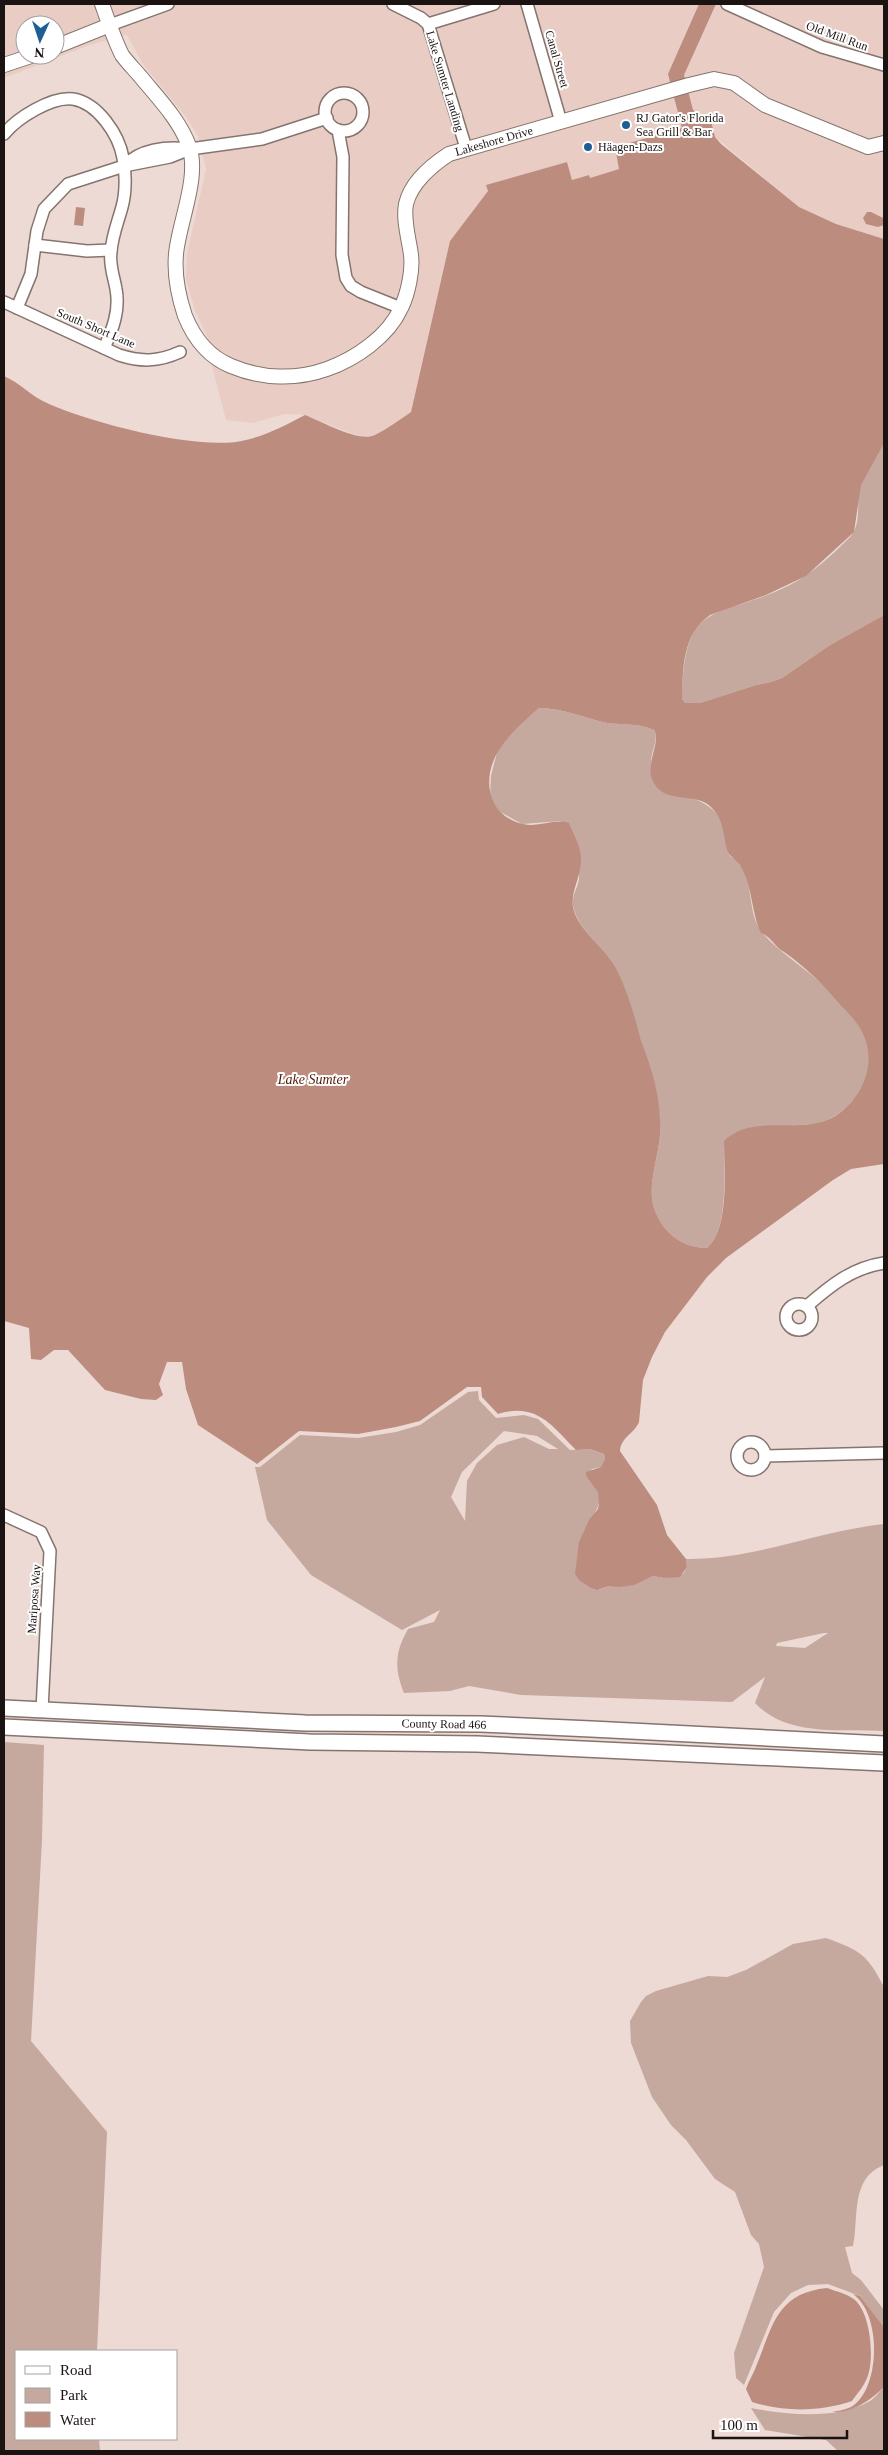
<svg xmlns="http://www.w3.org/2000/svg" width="888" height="2455" font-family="'Times New Roman',serif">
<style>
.built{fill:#e9cdc5;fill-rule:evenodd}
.green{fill:#c5a89e;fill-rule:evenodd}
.water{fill:#bc8d7f;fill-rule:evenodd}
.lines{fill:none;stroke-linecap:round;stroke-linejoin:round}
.minor-casing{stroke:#85746e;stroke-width:14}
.tertiary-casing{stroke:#85746e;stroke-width:16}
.secondary-casing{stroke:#85746e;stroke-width:18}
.minor{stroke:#fff;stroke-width:11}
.tertiary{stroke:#fff;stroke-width:14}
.secondary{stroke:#fff;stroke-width:15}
.poi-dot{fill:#1e5e94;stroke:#fff;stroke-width:2}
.labels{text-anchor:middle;stroke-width:4;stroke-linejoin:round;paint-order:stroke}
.street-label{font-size:12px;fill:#1a1311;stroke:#fff}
.poi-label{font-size:12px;fill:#1a1311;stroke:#fff;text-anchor:start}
.water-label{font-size:14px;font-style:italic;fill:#541a06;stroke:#fff}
</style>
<rect width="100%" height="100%" fill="#eddad4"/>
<!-- built -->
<path class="built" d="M 4,4 L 884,4 L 884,239 L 836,224 L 799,207 L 715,137 L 615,147 L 620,169 L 590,178 L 588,175 L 572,180 L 567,162 L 501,181 L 488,191 L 450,241 L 411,412 L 374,436 L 366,437 L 350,433 L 305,415 L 285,414 L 252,423 L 226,420 L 213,370 L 208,338 L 195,311 L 186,279 L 187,254 L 206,169 L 198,136 L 186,117 L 142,63 L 127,35 L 90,45 L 4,78 ZM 25,25 L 55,25 L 55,55 L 25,55 Z"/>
<!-- green -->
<g class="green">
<path d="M 884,443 L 884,615 L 830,645 L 782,678 L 771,682 L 756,685 L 700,703 L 685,703 L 682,700 C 684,595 716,622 790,585 C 813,573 832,555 850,537 C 862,524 856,503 860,486 C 864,472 874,454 884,443 Z"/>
<path d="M 539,708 C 563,708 584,718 607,723 C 623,725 639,723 654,730 C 659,739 651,751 651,762 C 650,771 652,777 655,785 C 680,795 714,799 724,826 C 726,834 725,849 730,856 C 732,858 735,858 736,860 C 741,865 745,873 747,880 C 751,893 751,912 757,924 C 767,945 805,967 823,985 C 838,1000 860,1021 867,1042 C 877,1073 854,1110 824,1121 C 811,1126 797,1124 783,1127 C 763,1130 744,1137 724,1141 C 723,1170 730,1228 707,1248 C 682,1248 662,1232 654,1208 C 647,1186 658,1159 660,1137 C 661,1119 658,1101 655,1084 C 652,1068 645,1053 640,1037 C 633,1014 627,987 614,966 C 604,948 584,934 576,915 C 567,897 580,889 579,875 C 577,860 566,836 561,821 L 522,824 L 495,809 L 490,798 L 491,776 L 497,752 L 512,731 Z"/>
<path d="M 478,1391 L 479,1400 L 496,1418 L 524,1415 L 538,1419 L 570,1450 L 590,1449 L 604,1454 L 605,1458 L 601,1467 L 592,1469 L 586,1476 C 601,1489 605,1503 590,1518 L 599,1590 L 609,1586 L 635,1585 L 653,1576 L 664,1578 L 683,1574 L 687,1567 L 686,1559 C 754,1560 817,1531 884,1524 L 884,1731 C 841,1729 787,1737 755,1703 L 765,1677 L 732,1702 L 521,1695 L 469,1686 L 450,1691 L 404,1693 C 394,1668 395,1652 408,1629 L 434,1622 L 440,1610 L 402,1630 L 311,1575 L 267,1520 L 255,1467 L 260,1467 L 300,1435 L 358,1438 L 396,1432 L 420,1425 L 468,1392 ZM 504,1431 L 537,1436 L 558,1449 L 549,1449 L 524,1437 L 497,1445 L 477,1463 L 467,1481 L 465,1521 L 451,1497 L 462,1472 ZM 824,1633 L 828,1633 L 805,1648 L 776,1646 L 777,1643 Z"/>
<polygon points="4,1742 44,1745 42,1840 31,2041 107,2132 97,2351 16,2351 16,2439 99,2439 100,2451 4,2451"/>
<path d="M 826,1938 C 861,1951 867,1954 884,1987 L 884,2165 C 850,2178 859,2217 853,2246 L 845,2247 L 852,2273 L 861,2280 L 884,2310 L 884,2327 L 860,2296 L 828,2284 L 808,2285 L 791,2293 L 774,2312 L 744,2385 L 736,2378 L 734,2353 L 764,2267 L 759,2244 L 751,2235 L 735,2192 L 715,2179 L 686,2140 L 671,2125 L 652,2097 L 631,2043 L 630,2021 L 641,2002 L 646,1996 L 656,1991 L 708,1976 L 727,1977 L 746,1970 L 793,1944 Z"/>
<path d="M 884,2387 L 884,2451 L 838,2451 L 826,2440 L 765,2430 L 751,2408 C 788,2415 836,2420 870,2401 C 875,2398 880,2391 884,2387 Z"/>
</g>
<!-- water -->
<g class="water">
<path d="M 699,4 L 716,4 L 684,75 L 693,110 L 711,121 L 715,137 L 721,144 L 799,207 L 836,224 L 884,239 L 884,443 L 861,485 L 854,532 L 806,576 L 766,595 L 710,615 C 682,635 683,668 682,699 L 685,703 L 700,703 L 756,685 L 771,682 L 782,678 L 830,645 L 884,615 L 884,1164 L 851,1169 L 833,1180 L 726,1258 L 707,1277 L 665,1332 L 652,1357 L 643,1380 L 639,1422 C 634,1434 621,1437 620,1451 L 657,1505 L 667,1535 L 686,1559 L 687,1567 L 680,1577 L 664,1578 L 653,1576 L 635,1585 L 619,1587 L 609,1586 L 598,1590 L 591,1588 L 579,1580 L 575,1574 L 579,1542 L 590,1518 L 598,1509 L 599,1504 L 598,1492 L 586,1476 L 586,1472 L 601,1467 L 605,1458 L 604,1454 L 590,1449 L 576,1450 C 552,1426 537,1402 498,1414 L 482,1397 L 481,1387 L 467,1387 L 420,1421 L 396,1427 L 358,1434 L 299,1431 L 257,1464 L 198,1425 L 186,1389 L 182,1362 L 167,1362 L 159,1384 L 163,1395 L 156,1400 L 141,1399 L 105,1390 L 68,1350 L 54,1350 L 41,1360 L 31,1359 L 29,1328 L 4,1321 L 4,376 C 20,383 32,397 49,404 C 92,423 201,452 246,440 C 267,435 286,425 305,415 C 321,421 359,443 375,435 C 387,429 399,420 411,412 L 450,241 L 488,191 L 486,185 L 567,162 L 572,180 L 589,175 L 590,178 L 619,169 L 615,147 L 682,128 L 668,74 ZM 539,708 C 563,708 584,718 607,723 C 623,725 639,723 654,730 C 662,743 642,767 655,785 C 668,804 696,792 711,807 C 724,820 723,833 727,850 C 729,857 738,860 741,867 C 753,888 751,912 761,933 C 769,935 775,947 784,952 C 804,966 821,982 837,1001 C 845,1010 855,1019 861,1030 C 877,1058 866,1091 842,1111 C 808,1140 755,1110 724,1141 C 724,1170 730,1228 707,1248 C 682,1248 662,1232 654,1208 C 647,1186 658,1159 660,1136 C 661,1119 659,1101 655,1083 C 652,1069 646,1054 641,1040 C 634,1015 627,987 614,965 C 603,947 583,933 575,914 C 567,895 582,878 581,858 C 581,847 573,833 569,823 C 554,818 539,828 523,824 C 487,816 481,778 499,750 C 510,733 524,721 539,708 Z"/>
<polygon points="76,207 85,208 83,226 74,225"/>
<polygon points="867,212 871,212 883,218 884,225 878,227 866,224 863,218"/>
<path d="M 827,2288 C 835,2291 845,2293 852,2298 C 871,2309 875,2360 867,2378 C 864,2386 857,2394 852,2401 C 820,2412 784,2412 752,2402 L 746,2389 C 749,2380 754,2373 757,2364 C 773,2325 777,2293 827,2288 Z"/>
<path d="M 853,2294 L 860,2296 L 884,2327 L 884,2387 C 870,2401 852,2413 832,2412 C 838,2411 849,2409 854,2405 C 881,2385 881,2313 853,2294 Z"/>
</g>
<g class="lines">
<!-- minor casing -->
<g class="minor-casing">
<g id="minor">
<polyline points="393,4 421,18 428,24 466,148"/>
<polyline points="527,4 561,122"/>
<polyline points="727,4 822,47 884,65"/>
<polyline points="428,24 494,4"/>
<polyline points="110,25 168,4"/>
<circle cx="344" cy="112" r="19"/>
<polyline points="338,130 343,157 342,255 346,278 351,286 361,292 401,308"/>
<path d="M 4,134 C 17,118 52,96 73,99 C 98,103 119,135 123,158 C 126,172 126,193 122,207 C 118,222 112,236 111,252 C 109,265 114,277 116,289 C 120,310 113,329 104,348"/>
<path d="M 124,166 C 140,149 166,146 189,149"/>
<polyline points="35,245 87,251 111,250"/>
<path d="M 4,302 L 119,355 C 141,362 158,362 180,352"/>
<polyline points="17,308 31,274 37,231 44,209 68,184 124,166 170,157 190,149 262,139 327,118"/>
<circle cx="799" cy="1317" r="13"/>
<path d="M 807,1306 C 831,1285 852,1268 884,1263"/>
<circle cx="751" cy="1456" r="14"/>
<polyline points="765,1456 884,1453"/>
<polyline points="4,1515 41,1532 50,1551 42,1710"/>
</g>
</g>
<!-- tertiary casing -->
<g class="tertiary-casing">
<g id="tertiary">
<path d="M 102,4 C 108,21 114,39 122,55 C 127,62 134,69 140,76 C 158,98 179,119 189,146 C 200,177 179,222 176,254 C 174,276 178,295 185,316 C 194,338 209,357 231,366 C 262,379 296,380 327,369 C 355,359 388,337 401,308 C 408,294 413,270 411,255 C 409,239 403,220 406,204 C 411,183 432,165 449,154 L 689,85 L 714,79 L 734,83 L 765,105 L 868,147 L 884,143"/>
<polyline points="55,47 110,25"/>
<polyline points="4,65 34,55"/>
</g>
</g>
<!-- secondary casing -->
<g class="secondary-casing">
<g id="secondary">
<polyline points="4,1708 305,1723 480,1724 591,1729 884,1744"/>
<polyline points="4,1727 310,1742 477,1744 884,1763"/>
</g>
</g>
<!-- minor -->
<use href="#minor" class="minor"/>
<!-- tertiary -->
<use href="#tertiary" class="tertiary"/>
<!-- secondary -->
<use href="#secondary" class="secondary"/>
</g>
<!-- markers -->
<g class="poi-dot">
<circle cx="626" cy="125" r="5"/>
<circle cx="588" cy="147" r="5"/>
</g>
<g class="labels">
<!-- street labels -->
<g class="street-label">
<text transform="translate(837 36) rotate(20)" y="4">Old Mill Run</text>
<text transform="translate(557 59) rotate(74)" y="4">Canal Street</text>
<text transform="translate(445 81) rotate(73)" y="4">Lake Sumter Landing</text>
<text transform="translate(494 141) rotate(-16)" y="4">Lakeshore Drive</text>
<text transform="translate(96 328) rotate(23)" y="4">South Short Lane</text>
<text transform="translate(34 1599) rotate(-86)" y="4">Mariposa Way</text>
<text transform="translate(444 1724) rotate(1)" y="4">County Road 466</text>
</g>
<!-- poi labels -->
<g class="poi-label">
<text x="636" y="122">RJ Gator's Florida<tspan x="636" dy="14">Sea Grill &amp; Bar</tspan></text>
<text x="598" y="151">Häagen-Dazs</text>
</g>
<!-- water labels -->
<g class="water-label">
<text x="313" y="1084">Lake Sumter</text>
</g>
</g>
<!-- border -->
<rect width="888" height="2455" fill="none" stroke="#1a1311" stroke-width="10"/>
<!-- legend -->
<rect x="15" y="2350" width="162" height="90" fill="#ffffff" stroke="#a3a1a0"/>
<rect x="25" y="2366" width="25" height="8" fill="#ffffff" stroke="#a3a1a0"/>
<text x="60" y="2375" font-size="15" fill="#1a1311">Road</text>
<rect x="25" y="2388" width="25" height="15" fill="#c5a89e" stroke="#a3a1a0"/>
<text x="60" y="2400" font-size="15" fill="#1a1311">Park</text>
<rect x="25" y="2412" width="25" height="15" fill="#bc8d7f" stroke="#a3a1a0"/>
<text x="60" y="2425" font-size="15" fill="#1a1311">Water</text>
<!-- north arrow -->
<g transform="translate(40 40) rotate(183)"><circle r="24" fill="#ffffff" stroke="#a3a1a0"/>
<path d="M0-4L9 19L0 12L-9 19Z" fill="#1e5e94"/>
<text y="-8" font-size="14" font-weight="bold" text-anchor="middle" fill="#1a1311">N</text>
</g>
<!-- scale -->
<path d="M713 2430v8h134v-8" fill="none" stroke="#1a1311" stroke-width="2.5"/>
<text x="720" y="2430" font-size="15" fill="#1a1311" stroke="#ffffff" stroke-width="4" paint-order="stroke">100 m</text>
</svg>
